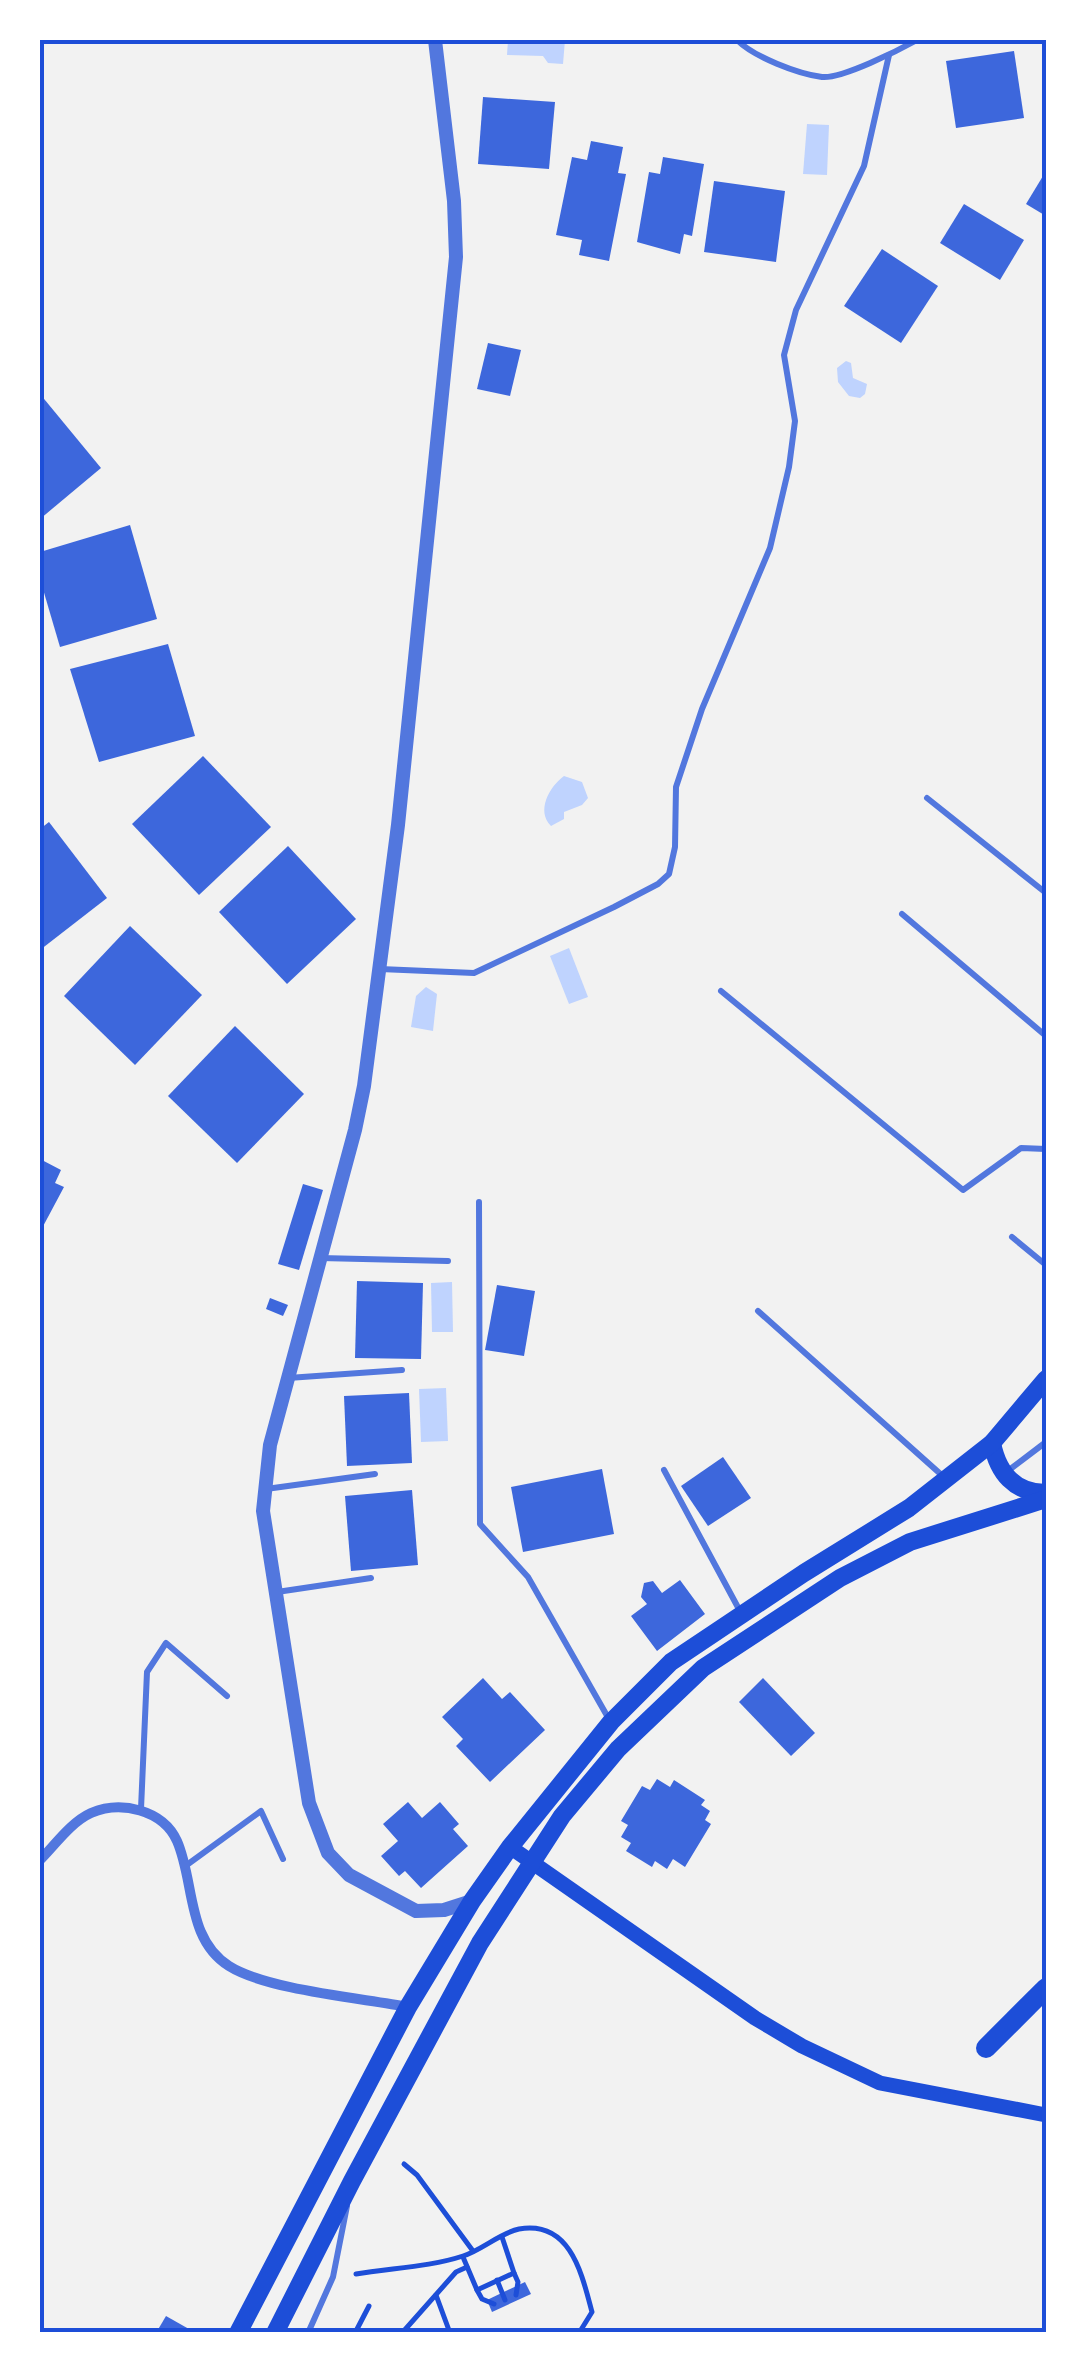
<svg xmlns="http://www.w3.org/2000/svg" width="1086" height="2373" font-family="'DM Sans',sans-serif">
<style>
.water{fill:#bfd3fe}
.building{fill:#3d67dc}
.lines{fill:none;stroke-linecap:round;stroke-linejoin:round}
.path{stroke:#1d4ed8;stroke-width:5}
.service{stroke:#5277de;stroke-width:6}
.minor{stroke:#5277de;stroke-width:10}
.tertiary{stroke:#5277de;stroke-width:14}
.secondary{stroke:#1d4ed8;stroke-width:15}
.primary{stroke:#1d4ed8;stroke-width:18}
.trunk{stroke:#1d4ed8;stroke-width:20}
.neatline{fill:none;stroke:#1d4ed8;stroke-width:4}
</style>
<rect width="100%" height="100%" fill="#f2f2f2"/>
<!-- water -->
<g class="water">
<polygon points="508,40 565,40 563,64 548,63 543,56 507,55"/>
<polygon points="807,124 829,125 827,175 803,174"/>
<polygon points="846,361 851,363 853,378 867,384 865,394 860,398 849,396 838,382 837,368"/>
<path d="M 564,776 L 582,782 L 588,798 L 582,805 L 564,812 L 564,819 L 551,826 C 536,811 549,787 564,776 Z"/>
<polygon points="569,948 588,997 569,1004 550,956"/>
<polygon points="426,987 437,994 433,1031 411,1027 416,996"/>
<polygon points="452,1282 453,1332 432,1332 431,1283"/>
<polygon points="446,1388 448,1441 421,1442 419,1389"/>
</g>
<!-- building -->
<g class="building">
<polygon points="1014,51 1024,118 956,128 946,61"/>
<polygon points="483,97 555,102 549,169 478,164"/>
<polygon points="591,141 623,147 618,173 626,174 609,261 579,255 582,240 556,235 572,157 587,160"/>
<polygon points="663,157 704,164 692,236 684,234 680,254 637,242 649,172 660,174"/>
<polygon points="1046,171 1046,216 1026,204"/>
<polygon points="714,181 785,191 776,262 704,252"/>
<polygon points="964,204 1024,240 1000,280 940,243"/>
<polygon points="882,249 938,286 901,343 844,306"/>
<polygon points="488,343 521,350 510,396 477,389"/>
<polygon points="40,394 101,468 40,519"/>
<polygon points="130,525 157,619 60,647 40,579 40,552"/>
<polygon points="168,644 195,736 99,762 70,669"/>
<polygon points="203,756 271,827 199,895 132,824"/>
<polygon points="49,822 107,898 40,950 40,829"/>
<polygon points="288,846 356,919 287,984 219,912"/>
<polygon points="130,926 202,995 135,1065 64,996"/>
<polygon points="235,1026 304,1094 237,1163 168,1096"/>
<polygon points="40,1159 61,1170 55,1183 64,1187 40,1232"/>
<polygon points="303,1184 323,1190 299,1270 278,1264"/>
<polygon points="357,1281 423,1283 421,1359 355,1358"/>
<polygon points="497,1285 535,1291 524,1356 485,1350"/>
<polygon points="270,1298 288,1305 283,1316 266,1309"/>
<polygon points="409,1393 412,1463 347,1466 344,1396"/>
<polygon points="723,1457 751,1498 708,1526 681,1486"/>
<polygon points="602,1469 614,1534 523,1552 511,1487"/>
<polygon points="412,1490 418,1565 351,1571 345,1496"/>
<polygon points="680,1580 705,1614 657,1651 631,1616 647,1604 641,1597 644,1583 653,1581 662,1593"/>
<polygon points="483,1678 502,1699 510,1692 545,1730 490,1782 456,1746 463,1739 442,1717"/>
<polygon points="763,1678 815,1733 791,1756 739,1702"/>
<polygon points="657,1779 670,1787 674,1780 705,1800 701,1805 710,1811 705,1820 711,1824 685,1867 673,1859 667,1869 655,1861 652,1867 626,1851 631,1843 621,1837 628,1825 621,1821 642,1786 650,1790"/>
<polygon points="408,1802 422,1818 440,1802 459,1824 453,1829 468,1846 421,1888 405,1871 399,1876 381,1856 398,1841 383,1824"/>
<polygon points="525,2282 531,2294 492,2312 487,2300"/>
<polygon points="166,2316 196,2333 156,2333"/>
</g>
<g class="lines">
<!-- path -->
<g class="path">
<polyline points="404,2164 417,2175 473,2251"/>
<polyline points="463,2257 477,2290 514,2273 502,2237"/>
<polyline points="514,2273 518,2282 516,2295"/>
<path d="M 356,2274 C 390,2268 430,2267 463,2256 C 482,2250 500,2233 519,2229 C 571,2220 582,2275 592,2312 L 579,2333"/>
<polyline points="497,2280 505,2300"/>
<polyline points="477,2290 482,2299 494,2304"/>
<polyline points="436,2295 450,2333"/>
<polyline points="355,2333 369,2306"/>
<polyline points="402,2333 456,2272 467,2267"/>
</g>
<!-- service -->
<g class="service">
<path d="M 737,40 C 754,57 798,74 822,77 C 842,79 899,50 917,40"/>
<polyline points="927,798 1046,893"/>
<polyline points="902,914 1046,1036"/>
<polyline points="380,969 474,973 614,907 658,884 669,874 675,847 676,787 702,709 770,548 789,467 795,421 784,355 796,310 864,166 889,55"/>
<polyline points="721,991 963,1190 1021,1148 1046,1149"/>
<polyline points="479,1202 480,1524 528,1577 610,1721"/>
<polyline points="1012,1237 1046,1265"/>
<polyline points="320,1258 448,1261"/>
<polyline points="758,1311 945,1478"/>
<polyline points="288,1378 402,1370"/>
<polyline points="664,1470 741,1613"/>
<polyline points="1005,1473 1046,1442"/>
<polyline points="266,1489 375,1474"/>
<polyline points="277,1592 371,1578"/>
<polyline points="141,1809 147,1672 166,1643 227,1696"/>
<polyline points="184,1867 261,1811 283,1859"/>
<polyline points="308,2333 333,2277 347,2206"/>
</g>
<!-- minor -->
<path class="minor" d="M 40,1860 C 55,1845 71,1822 91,1813 C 121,1800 163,1810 177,1841 C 195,1882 186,1939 229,1966 C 267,1990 361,1998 408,2007"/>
<!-- tertiary -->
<polyline class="tertiary" points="435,40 454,201 456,257 398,825 364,1086 355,1130 270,1445 263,1511 309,1803 328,1853 349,1875 416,1911 444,1910 472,1901"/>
<!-- secondary -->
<polyline class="secondary" points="510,1847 755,2018 802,2046 880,2083 1046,2115"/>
<!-- primary -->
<g class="primary">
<path d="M 992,1443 C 998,1473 1014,1493 1046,1493"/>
<polyline points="238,2333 408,2007 472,1901 510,1847 611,1722 671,1662 804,1573 909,1508 992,1443 1046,1379"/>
<polyline points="275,2333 352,2181 480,1943 562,1816 618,1749 703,1668 840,1578 910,1542 1046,1499"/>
</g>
<!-- trunk -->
<polyline class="trunk" points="986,2048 1046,1988"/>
</g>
<!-- border -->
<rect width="1086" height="2373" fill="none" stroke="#ffffff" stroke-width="85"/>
<rect x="42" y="42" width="1002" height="2288" class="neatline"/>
</svg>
